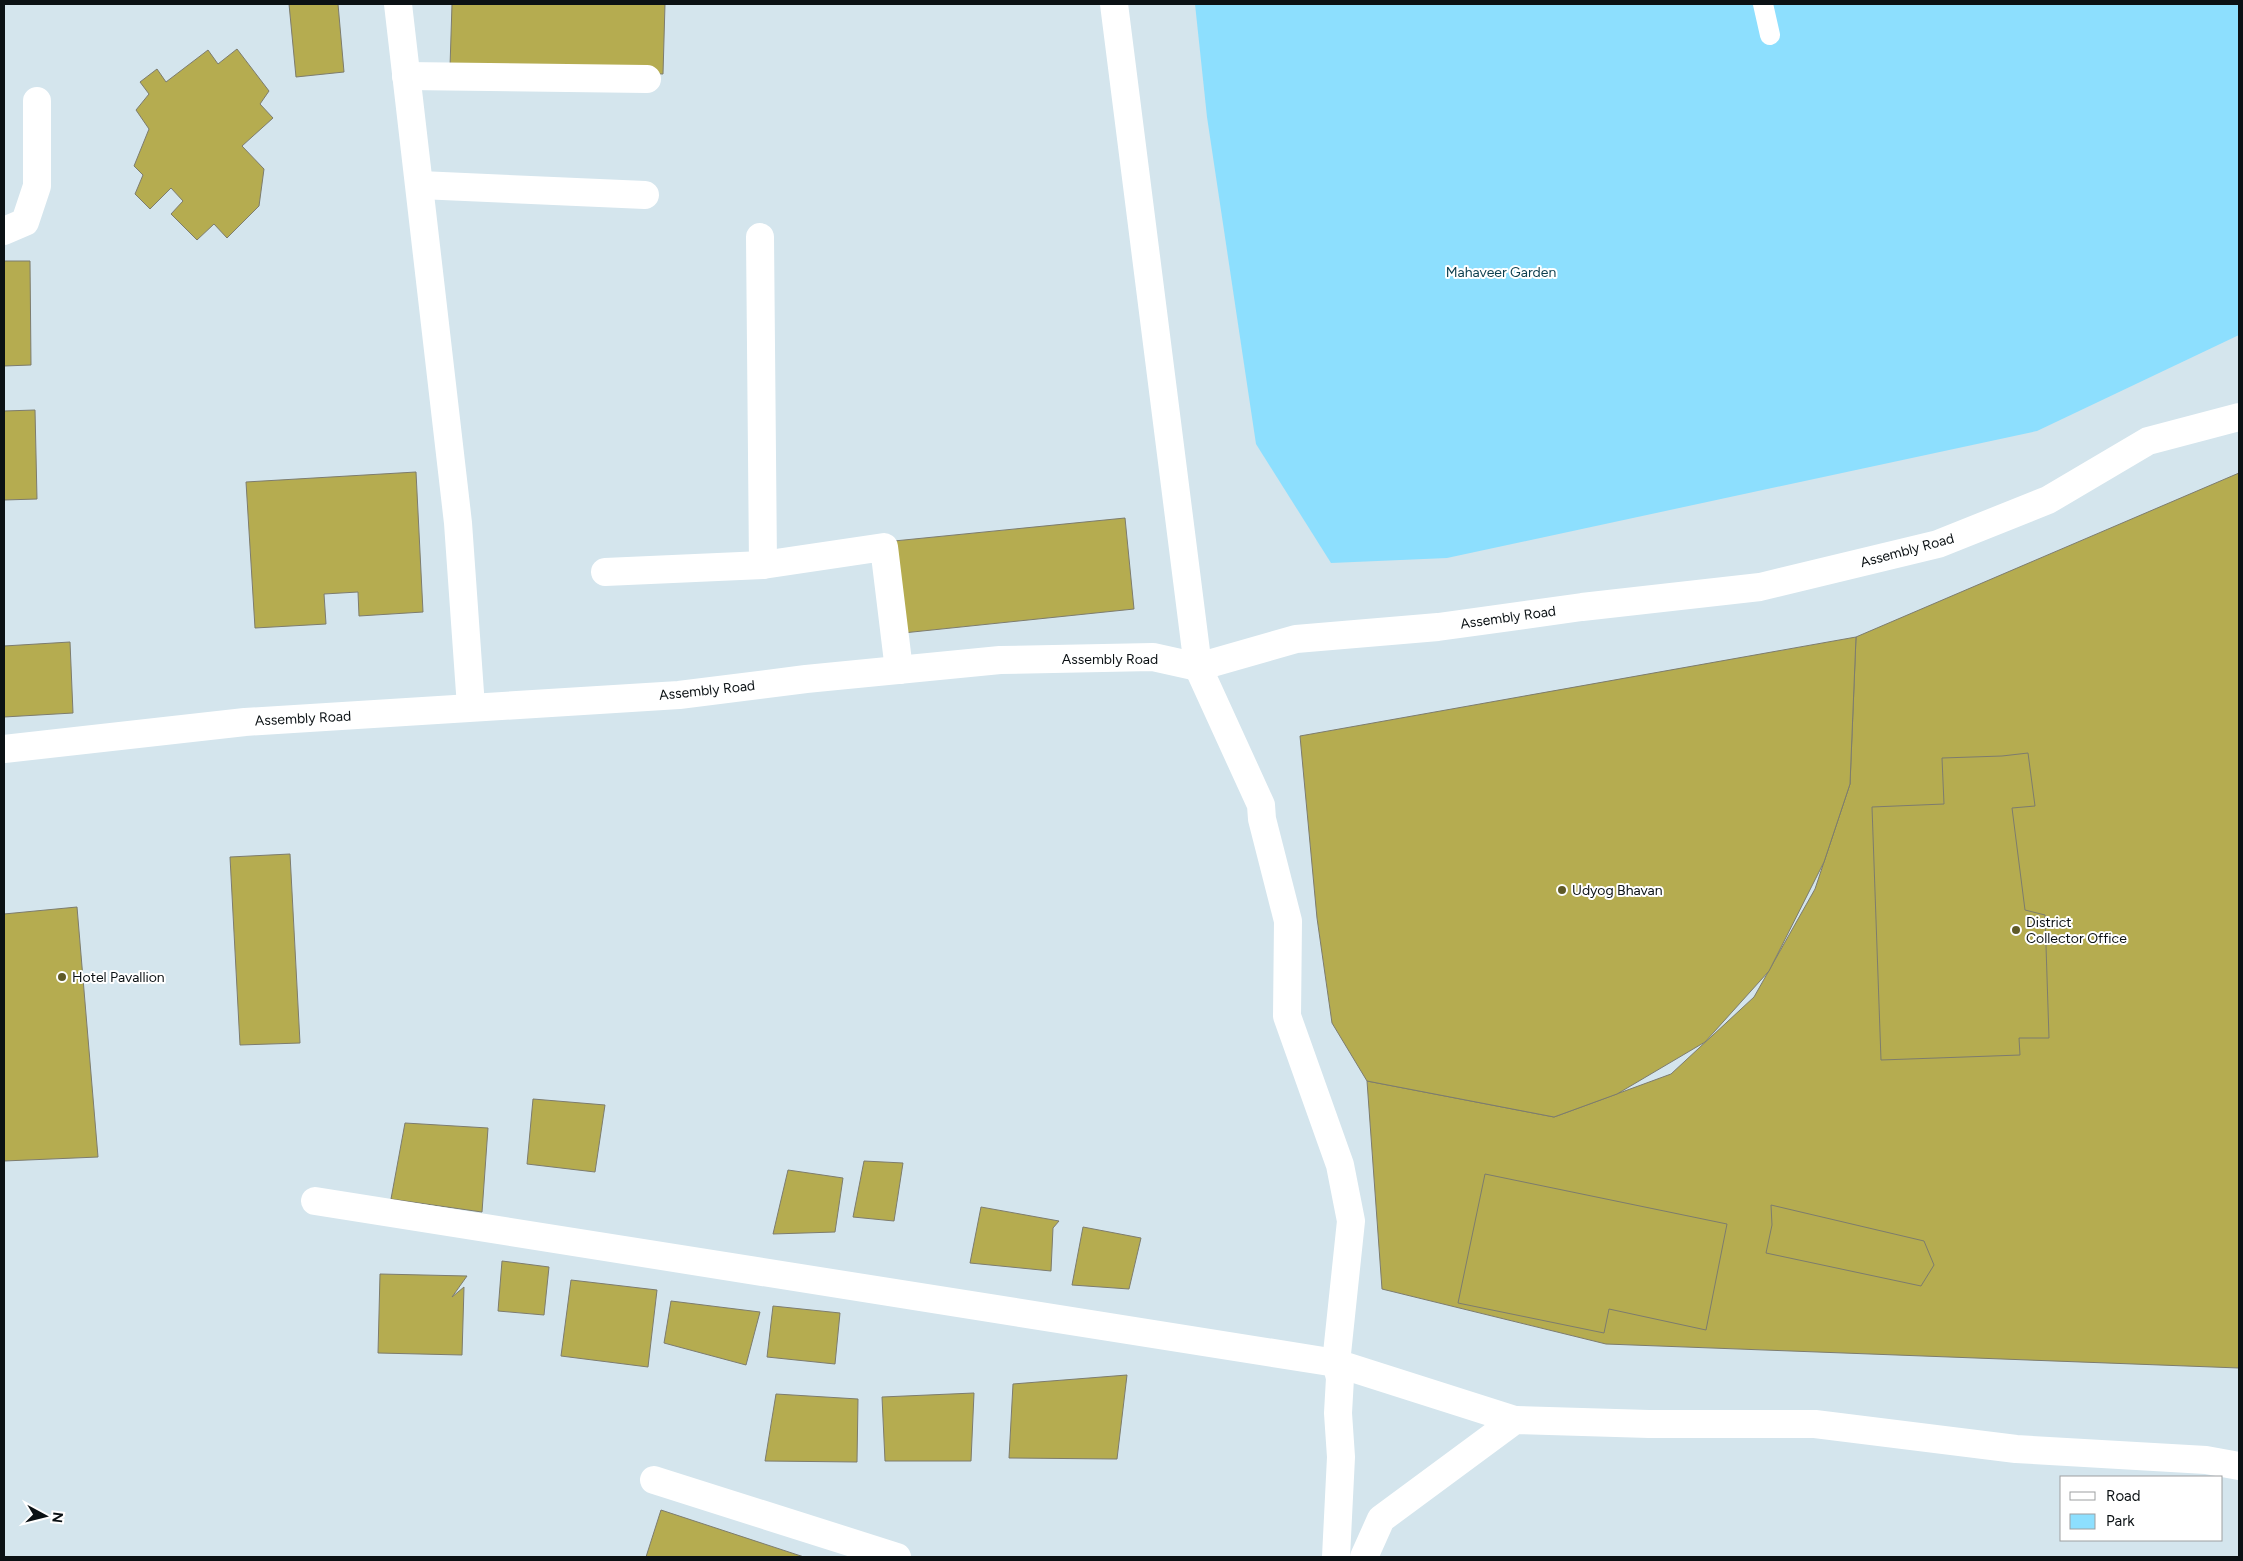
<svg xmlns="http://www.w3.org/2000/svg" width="2243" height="1561" font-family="Figtree,sans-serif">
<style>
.green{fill:#8ddffe}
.building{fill:#b5ac50;stroke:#7d7c6e}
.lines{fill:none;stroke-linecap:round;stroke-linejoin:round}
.service{stroke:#fff;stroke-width:20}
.minor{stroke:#fff;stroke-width:28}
.tertiary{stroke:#fff;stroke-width:28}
.poi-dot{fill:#5f5a27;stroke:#fff;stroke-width:2}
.labels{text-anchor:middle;stroke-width:4;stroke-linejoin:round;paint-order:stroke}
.park-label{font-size:14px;fill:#0c3f4f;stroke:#fff}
.street-label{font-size:14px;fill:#0b1114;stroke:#fff}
.poi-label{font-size:14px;fill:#0b1114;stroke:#fff;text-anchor:start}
</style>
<rect width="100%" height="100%" fill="#d4e5ed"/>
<!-- green -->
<polygon class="green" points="1195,4 2239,4 2239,335 2037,431 1447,558 1331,563 1256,444 1207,117"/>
<!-- building -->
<g class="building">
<polygon points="289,4 338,4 344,72 296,77"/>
<polygon points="452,4 665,4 663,74 450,67"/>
<polygon points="237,49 269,91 260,104 273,118 242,146 264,169 259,206 227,238 214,224 197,240 171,214 183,201 171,188 150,209 135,194 143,175 134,166 149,129 136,110 149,94 140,82 157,69 166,82 208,50 218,64"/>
<polygon points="4,261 30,261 31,365 4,366"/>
<polygon points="35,410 37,499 4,500 4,411"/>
<polygon points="416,472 423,612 359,616 358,592 324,594 326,624 255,628 246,482"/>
<polygon points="2239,473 2239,1368 1606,1344 1382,1289 1367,1081 1554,1117 1671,1074 1754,997 1815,889 1850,784 1856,637"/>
<polygon points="1125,518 1134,609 903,633 894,541"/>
<polygon points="1856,637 1850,784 1824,862 1769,971 1705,1042 1617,1094 1554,1117 1367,1081 1332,1023 1317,918 1300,736"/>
<polygon points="70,642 73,713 4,717 4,646"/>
<polygon points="2028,753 2035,806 2012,808 2025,910 2045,915 2049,1038 2019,1038 2020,1055 1881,1060 1872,807 1944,804 1942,758 2002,756"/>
<polygon points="290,854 300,1043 240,1045 230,857"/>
<polygon points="77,907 98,1157 4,1161 4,914"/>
<polygon points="533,1099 605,1105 595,1172 527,1164"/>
<polygon points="405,1123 488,1128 482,1212 391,1199"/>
<polygon points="864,1161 903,1163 894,1221 853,1217"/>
<polygon points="788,1170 843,1178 835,1232 773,1234"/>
<polygon points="1485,1174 1727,1224 1706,1330 1609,1309 1604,1333 1458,1303"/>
<polygon points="1771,1205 1924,1241 1934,1265 1921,1286 1766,1253 1772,1225"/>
<polygon points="981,1207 1059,1221 1053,1228 1051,1271 970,1263"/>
<polygon points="1083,1227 1141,1238 1129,1289 1072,1285"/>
<polygon points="502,1261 549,1267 544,1315 498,1311"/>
<polygon points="380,1274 467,1276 452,1297 464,1287 462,1355 378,1353"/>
<polygon points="571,1280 657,1290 648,1367 561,1356"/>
<polygon points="671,1301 760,1312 746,1365 664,1343"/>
<polygon points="773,1306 840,1313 835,1364 767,1357"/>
<polygon points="1127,1375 1117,1459 1009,1458 1013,1384"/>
<polygon points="974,1393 971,1461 885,1461 882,1397"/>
<polygon points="776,1394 858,1399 857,1462 765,1461"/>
<polygon points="661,1510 804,1557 646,1557"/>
</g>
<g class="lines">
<!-- service -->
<polyline class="service" points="1763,4 1770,35"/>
<!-- minor -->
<g class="minor">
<polyline points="398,4 458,523 471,707"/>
<polyline points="1114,4 1198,667 1261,805 1262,819 1288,921 1287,1016 1340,1165 1351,1221 1336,1363 1340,1378 1338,1413 1341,1457 1336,1557"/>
<polyline points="406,76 647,79"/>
<polyline points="420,185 645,195"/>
<polyline points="4,231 25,222 37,186 37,101"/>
<polyline points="760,237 763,565"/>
<polyline points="605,572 763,565 884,547 899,670"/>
<polyline points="315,1201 1336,1363 1515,1420"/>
<polyline points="654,1480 897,1557"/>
</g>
<!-- tertiary -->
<g class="tertiary">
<polyline points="4,749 245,722 679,695 806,679 1000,660 1153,657 1198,667 1296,639 1438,627 1582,607 1760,587 1938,544 2048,500 2148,441 2239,417"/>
<polyline points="1364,1557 1381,1519 1515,1420 1649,1424 1815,1424 2016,1449 2206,1460 2239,1466"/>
</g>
</g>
<!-- markers -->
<g class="poi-dot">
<circle cx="1562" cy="890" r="5"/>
<circle cx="2016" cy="930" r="5"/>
<circle cx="62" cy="977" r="5"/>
</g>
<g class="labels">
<!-- park labels -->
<g class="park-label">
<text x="1501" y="277">Mahaveer Garden</text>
</g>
<!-- street labels -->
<g class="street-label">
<text transform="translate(1907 550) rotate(-15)" y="5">Assembly Road</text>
<text transform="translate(1508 617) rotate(-8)" y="5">Assembly Road</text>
<text x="1110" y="664">Assembly Road</text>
<text transform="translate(707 690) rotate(-6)" y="5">Assembly Road</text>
<text transform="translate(303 718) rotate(-3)" y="5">Assembly Road</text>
</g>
<!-- poi labels -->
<g class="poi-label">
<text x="1572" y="895">Udyog Bhavan</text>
<text x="2026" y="927">District<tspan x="2026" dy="16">Collector Office</tspan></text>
<text x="72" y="982">Hotel Pavallion</text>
</g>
</g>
<!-- border -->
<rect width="2243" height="1561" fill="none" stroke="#0b1114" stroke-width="10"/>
<!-- legend -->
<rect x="2060" y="1476" width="162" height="65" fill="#ffffff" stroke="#9da0a1"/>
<rect x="2070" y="1492" width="25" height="8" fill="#ffffff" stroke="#9da0a1"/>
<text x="2106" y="1501" font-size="15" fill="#0b1114">Road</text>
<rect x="2070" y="1514" width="25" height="15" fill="#8ddffe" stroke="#9da0a1"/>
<text x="2106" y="1526" font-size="15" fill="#0b1114">Park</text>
<!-- north arrow -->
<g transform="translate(45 1516) rotate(97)" stroke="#ffffff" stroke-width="4" paint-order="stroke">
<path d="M0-4L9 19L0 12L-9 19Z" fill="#0b1114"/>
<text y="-8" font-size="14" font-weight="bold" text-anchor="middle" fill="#0b1114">N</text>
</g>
</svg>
